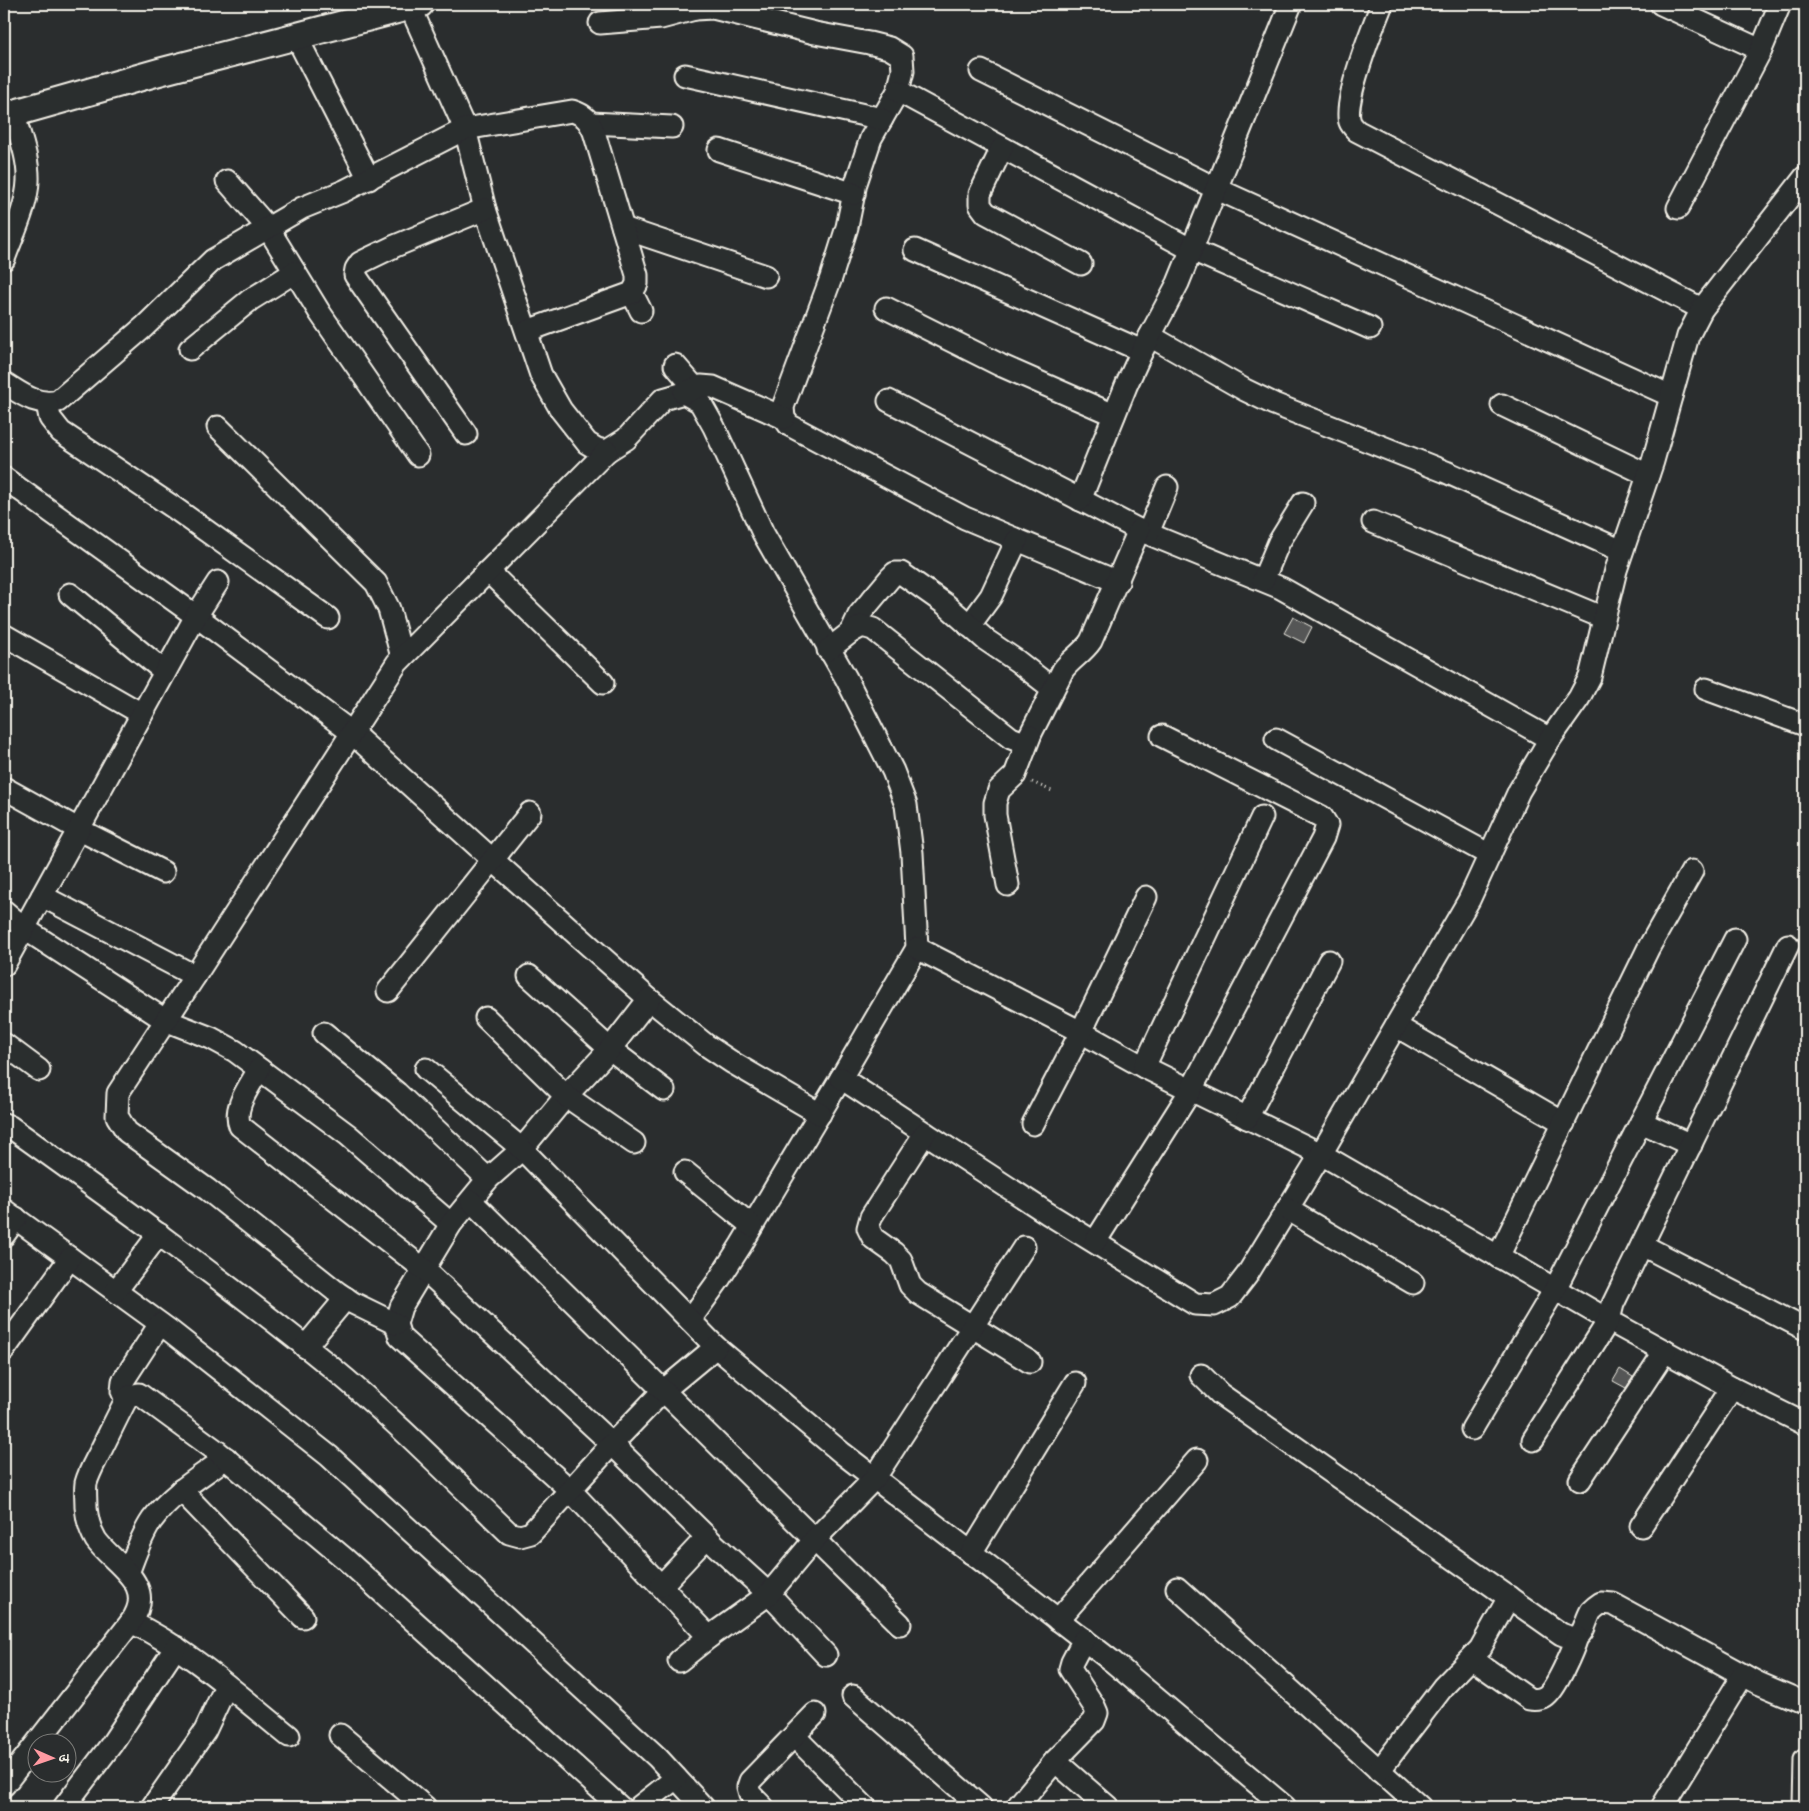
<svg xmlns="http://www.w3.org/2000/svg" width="1809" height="1811" font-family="Dekko,'Playpen Sans Deva',sans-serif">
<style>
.building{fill:#555756;stroke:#f4f1e8}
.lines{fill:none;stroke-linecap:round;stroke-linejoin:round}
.minor-casing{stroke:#f4f1e8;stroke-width:25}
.tertiary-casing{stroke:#f4f1e8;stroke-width:30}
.path{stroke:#f4f1e8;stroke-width:3;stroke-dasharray:1 4;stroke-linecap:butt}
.minor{stroke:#2a2d2e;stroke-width:21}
.tertiary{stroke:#2a2d2e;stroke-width:26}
</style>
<rect width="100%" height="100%" fill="#2a2d2e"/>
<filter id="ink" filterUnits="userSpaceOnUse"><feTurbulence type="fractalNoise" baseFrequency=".02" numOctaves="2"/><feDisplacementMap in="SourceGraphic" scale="10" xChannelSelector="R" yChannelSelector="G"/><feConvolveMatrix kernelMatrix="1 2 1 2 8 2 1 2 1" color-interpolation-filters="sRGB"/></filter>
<g filter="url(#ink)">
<!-- building -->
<g class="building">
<polygon points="1293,617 1312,627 1304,643 1284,633"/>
<polygon points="1620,1369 1633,1377 1626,1388 1613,1381"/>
</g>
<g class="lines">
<!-- minor casing -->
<g class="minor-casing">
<g id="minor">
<polyline points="409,4 465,129 485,209 541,375 561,410 587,443 597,449 607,451 626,439 663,399 684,393 700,402 714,427 763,533 846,678 893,771 906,805 912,853 917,948 841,1078 741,1245 718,1281 690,1320"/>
<path d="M 1382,4 C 1374,24 1342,103 1350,122 C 1351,125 1355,129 1357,131 L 1702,309"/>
<polyline points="1661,4 1761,50"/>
<polyline points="695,9 713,8 815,33 869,43 889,48 902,56 903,71 898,91 871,138 856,183 847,227 831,278 783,407 784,418 789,425 965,518 1118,582"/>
<polyline points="600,23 661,18 695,9 696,4"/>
<polyline points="296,36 369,179"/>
<polyline points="981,71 1217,189 1671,396"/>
<polyline points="685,75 882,119"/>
<polyline points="898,91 1192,250 1370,328"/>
<polyline points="591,123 672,127"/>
<polyline points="1002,148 980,194 980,205 986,213 1081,264"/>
<polyline points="719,150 854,194"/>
<polyline points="227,181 268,228 320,313 418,455"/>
<polyline points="1678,208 1761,50 1780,4"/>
<polyline points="623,228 766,276"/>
<polyline points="915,250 1142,351"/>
<path d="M 4,259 C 13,234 27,207 28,181 C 29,158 19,134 13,112"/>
<polyline points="632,293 641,311"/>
<polyline points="886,308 1000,365 1114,415"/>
<polyline points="1150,336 1245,390 1274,404 1446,472 1622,551"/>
<polyline points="190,349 250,300 295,272"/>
<polyline points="675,365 695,388"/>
<path d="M 4,383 C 22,394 36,406 58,401 L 144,327 L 213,260 L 302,208 L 344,191 L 465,129 L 572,111 C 585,115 589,120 594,132 L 637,275 L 637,284 L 632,293 L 527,331"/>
<polyline points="684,393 701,386 713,387 784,418"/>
<polyline points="889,401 1139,530 1281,588 1550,739"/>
<polyline points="47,403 50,418 61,432 173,507 328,618"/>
<polyline points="1502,405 1648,475"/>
<polyline points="218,427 376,583 389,609 402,657"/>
<polyline points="466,434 355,275 356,269 360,263 368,259 395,246 485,209"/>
<polyline points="4,478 196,616 351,732 493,860 649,999 706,1045 733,1063 820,1114"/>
<polyline points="1080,500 1126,386 1142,351 1178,283 1291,4"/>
<polyline points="1373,522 1604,618"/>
<polyline points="1148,533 1167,487"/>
<polyline points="488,571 603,683"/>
<polyline points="1263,580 1279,542 1303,503"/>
<polyline points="70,594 165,672"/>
<polyline points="969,626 991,596 1017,540"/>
<polyline points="851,632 859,615 890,578 895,573 901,573 945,604 986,640 1017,661 1053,689"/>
<polyline points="4,635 142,714"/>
<path d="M 828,650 L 851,632 L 862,626 L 873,629 L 1011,738 L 1019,741 L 1027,741 L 1063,670 C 1071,659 1083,653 1091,641 L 1139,530"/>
<polyline points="1706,689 1805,725"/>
<polyline points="1276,739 1490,855"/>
<polyline points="4,788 78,829 163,872"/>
<polyline points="1008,885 995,815 995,803 999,790 1015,775 1030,736"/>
<polyline points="42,896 195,976"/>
<polyline points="4,911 25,929 165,1020 211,1038 235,1051 348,1135 451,1224"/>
<polyline points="917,948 1081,1032 1144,1067 1321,1154 1617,1325 1732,1388 1805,1424"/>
<polyline points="4,965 196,616 218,582"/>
<polyline points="529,976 610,1049 664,1090"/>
<polyline points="388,991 530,813"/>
<polyline points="649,999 610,1049 566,1096 522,1149 488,1179 451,1224 401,1307 396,1324 400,1337 570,1490 709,1637"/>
<polyline points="486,1018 566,1096 634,1143"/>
<polyline points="1396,1026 1564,1123"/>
<polyline points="324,1033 397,1093 488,1179"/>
<polyline points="4,1044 39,1070"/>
<polyline points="1144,1067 1262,817"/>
<path d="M 259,1069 C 251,1085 232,1107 240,1126 L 425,1270 L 612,1444 L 714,1544 L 769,1594 L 826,1655"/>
<polyline points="426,1069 522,1149 716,1347 842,1453 1113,1662 1285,1807"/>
<polyline points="841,1078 1047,1213 1195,1304 1214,1305 1230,1297 1247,1275 1321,1154 1469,900 1519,791 1550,739 1579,698 1590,677 1616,570 1653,461 1688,336 1702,309 1805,177"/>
<polyline points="1247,1118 1329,961"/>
<polyline points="1641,1122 1691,1145"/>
<path d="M 4,1124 L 9,1126 C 118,1204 226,1282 330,1366 C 393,1418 451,1477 509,1533 L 520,1536 L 531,1533 L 612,1444 L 664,1390 L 716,1347"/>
<polyline points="1033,1124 1081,1032 1146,897"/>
<polyline points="925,1133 871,1217 868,1228 873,1238 894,1253 901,1260 910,1285 918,1293 1030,1362"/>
<polyline points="685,1172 752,1226"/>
<polyline points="471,1201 900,1624"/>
<polyline points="1287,1209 1413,1283"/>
<polyline points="4,1210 169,1330 329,1456 657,1757 703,1807"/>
<polyline points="4,1235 16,1218"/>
<polyline points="1095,1242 1191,1090 1323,838 1327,825 1322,817 1162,736"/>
<polyline points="1642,1245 1805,1329"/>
<polyline points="1498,1257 1649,947 1692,871"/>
<polyline points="116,1291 159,1234"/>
<polyline points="396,1324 353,1303 338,1293 208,1190 127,1132 117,1116 118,1093 195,976 397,663 607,451"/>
<polyline points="305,1347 346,1298"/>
<polyline points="4,1350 70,1258"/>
<path d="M 1201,1375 L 1220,1394 L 1561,1634 C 1585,1644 1582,1627 1591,1611 C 1594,1608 1598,1605 1601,1603 L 1613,1604 L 1758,1683 L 1805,1703"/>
<polyline points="126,1400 122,1391 123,1381 160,1324"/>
<polyline points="1472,1429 1555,1289 1735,939"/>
<polyline points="1533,1440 1609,1320 1613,1304 1788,945"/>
<polyline points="1580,1480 1665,1351"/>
<polyline points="181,1490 303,1617"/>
<polyline points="1641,1526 1732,1388"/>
<polyline points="971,1553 1075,1383"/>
<path d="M 128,1573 C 135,1555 141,1536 152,1520 C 171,1494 200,1477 226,1458"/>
<polyline points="661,1586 707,1537"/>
<polyline points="1177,1588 1420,1807"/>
<polyline points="1058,1620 1197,1460"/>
<path d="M 131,1622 C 190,1650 239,1696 289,1736"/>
<path d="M 1472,1659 L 1529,1699 C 1535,1700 1540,1700 1545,1697 C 1556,1690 1573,1650 1577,1637"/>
<polyline points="679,1661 709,1637 769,1594 815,1539 874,1479 1024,1247"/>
<polyline points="853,1696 981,1807"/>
<polyline points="340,1735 425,1807"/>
<polyline points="794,1736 865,1807"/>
<polyline points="1055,1761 1108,1807"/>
<polyline points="1379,1771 1443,1687 1480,1649 1509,1597"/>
<path d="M 4,1785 L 131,1622 C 158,1584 114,1565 96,1540 C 90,1530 87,1518 86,1507 C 86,1500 85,1490 86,1483 C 89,1472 95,1462 100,1452 C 109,1434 117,1417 126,1400 L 130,1396 L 139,1394 L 218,1452 L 344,1558 L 620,1807"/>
<polyline points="64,1807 111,1745 176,1647"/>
<polyline points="152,1807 205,1731 226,1686"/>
<polyline points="639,1807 676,1778"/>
<polyline points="763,1807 750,1794 748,1787 750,1781 815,1714"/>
<polyline points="1017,1807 1055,1761 1094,1721 1097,1713 1094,1706 1070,1669 1072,1662 1084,1639"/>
<polyline points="1662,1807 1743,1675"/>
<polyline points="1804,1807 1805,1760"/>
</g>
</g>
<!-- tertiary casing -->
<g class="tertiary-casing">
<polyline id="tertiary" points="4,116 159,72 420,4"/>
</g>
<!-- path -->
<polyline class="path" points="1032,782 1054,792"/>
<!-- minor -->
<use href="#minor" class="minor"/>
<!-- tertiary -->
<use href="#tertiary" class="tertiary"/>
</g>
</g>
<!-- margin -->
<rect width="1809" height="1811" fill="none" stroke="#2a2d2e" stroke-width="20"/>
<rect x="10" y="10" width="1789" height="1791" fill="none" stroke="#f4f1e8" stroke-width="2" filter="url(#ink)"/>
<!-- north arrow -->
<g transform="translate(52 1758) rotate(92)"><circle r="24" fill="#2a2d2e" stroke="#7b7b78"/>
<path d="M0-4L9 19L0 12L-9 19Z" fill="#ff9aa2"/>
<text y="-8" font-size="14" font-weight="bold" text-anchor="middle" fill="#f4f1e8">उ</text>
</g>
</svg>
